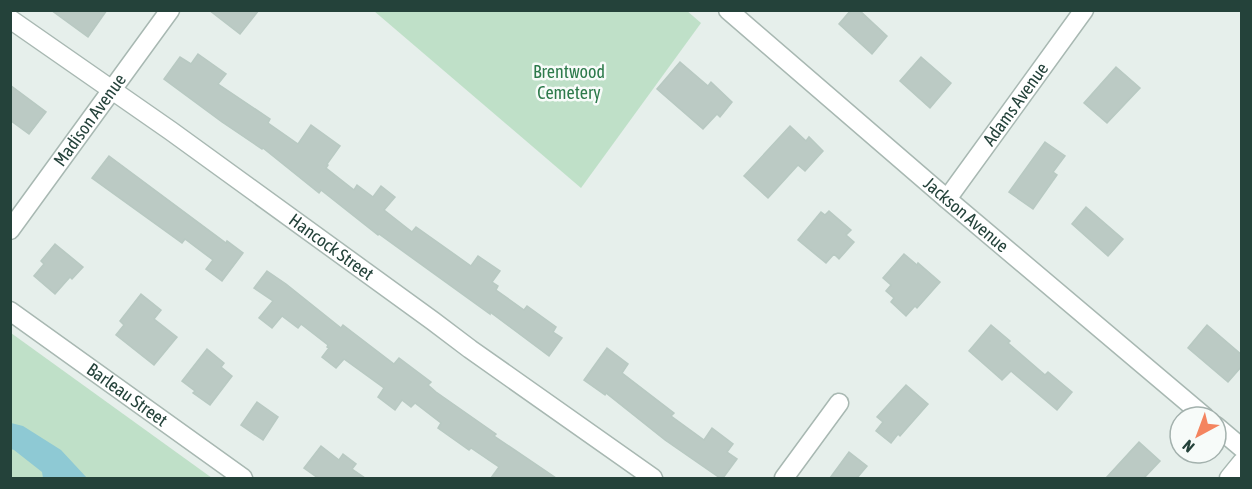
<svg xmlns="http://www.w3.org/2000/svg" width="1252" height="489" font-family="'Asap Condensed',sans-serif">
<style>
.green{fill:#bfe0c8}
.water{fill:#8ec9d4}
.building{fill:#bbcac4;stroke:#b8c9c2;stroke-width:1.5}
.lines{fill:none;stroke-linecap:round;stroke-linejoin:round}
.minor-casing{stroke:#a8b8b2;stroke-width:21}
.minor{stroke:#fff;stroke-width:18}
.labels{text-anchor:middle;stroke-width:5;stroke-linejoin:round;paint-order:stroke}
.park-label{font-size:18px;fill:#2d7a4b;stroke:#f7fbf9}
.street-label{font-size:18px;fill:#24423a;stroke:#f7fbf9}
</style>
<rect width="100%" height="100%" fill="#e6efeb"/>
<!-- green -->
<g class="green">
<polygon points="686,10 701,23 581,188 374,11"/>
<polygon points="11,333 212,478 11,478"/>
</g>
<!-- water -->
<polygon class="water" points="11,423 23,426 61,450 87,478 43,478 42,472 14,450 11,449"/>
<!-- building -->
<g class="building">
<polygon points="51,10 107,10 88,37"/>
<polygon points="209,10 259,10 240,34"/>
<polygon points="851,10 859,10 887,36 872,54 839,24"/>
<polygon points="198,54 226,74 218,84 270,119 268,123 298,144 311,125 340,146 327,164 328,165 326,168 354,190 357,185 373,197 381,186 395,197 384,210 412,232 416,227 471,266 478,256 500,271 492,282 498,286 496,290 524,310 527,306 556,327 553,332 562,338 549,356 490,312 490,314 379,234 378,235 321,190 319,193 263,148 262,149 222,122 164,79 180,57 191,64"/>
<polygon points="921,57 951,83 930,108 900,81"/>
<polygon points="680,62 708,86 711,82 732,102 720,117 717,114 703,129 657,89"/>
<polygon points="1116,67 1140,88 1107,123 1084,103"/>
<polygon points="10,85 46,112 29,134 10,120"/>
<polygon points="790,126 806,141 809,137 823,151 805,171 798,165 768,198 744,176"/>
<polygon points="1045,142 1065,156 1053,172 1057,175 1033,209 1009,192"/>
<polygon points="109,156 226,243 227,241 243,253 222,281 206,269 213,260 185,239 182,243 92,178"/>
<polygon points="1086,207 1123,239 1108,256 1072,224"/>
<polygon points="829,211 851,230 846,235 854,242 839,259 834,254 826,263 798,240 821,212 825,215"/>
<polygon points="55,244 83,267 72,279 70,277 55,294 34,276 44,264 41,261"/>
<polygon points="904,254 917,265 918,263 940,282 917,308 915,306 906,316 891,302 894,298 886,291 891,285 883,278"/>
<polygon points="267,271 286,284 341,328 343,325 394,364 399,358 431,382 428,385 436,392 496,434 494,436 556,478 491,478 499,467 471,448 469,450 438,428 441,423 415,403 411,407 402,400 395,410 378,397 384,388 344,359 336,368 322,357 329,348 327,347 328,345 301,324 298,328 282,316 272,328 259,318 273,301 254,288"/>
<polygon points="141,294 161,310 154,319 177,337 154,365 116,335 124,325 120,321"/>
<polygon points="991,325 1010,341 1008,343 1045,375 1048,372 1072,392 1057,410 1011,371 1002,380 969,351"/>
<polygon points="1207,325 1242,355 1242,366 1228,382 1188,348"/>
<polygon points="607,348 628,364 622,373 674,413 671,416 704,440 712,428 733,444 727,452 737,459 723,478 720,478 665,440 606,393 605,395 584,380"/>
<polygon points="207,349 224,363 221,367 232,376 210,405 193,393 195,391 182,381"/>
<polygon points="906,385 928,404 900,436 898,434 891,443 876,431 883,422 877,417"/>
<polygon points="257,402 278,417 263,440 241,425"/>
<polygon points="1139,442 1160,461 1144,478 1106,478"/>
<polygon points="321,446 339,460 343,454 356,464 352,469 365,478 318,478 304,468"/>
<polygon points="849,452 867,466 857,478 830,478"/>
</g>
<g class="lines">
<!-- minor casing -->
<g class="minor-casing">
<g id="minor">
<path id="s1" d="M 728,10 L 947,199 L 1205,417"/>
<path id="s2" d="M 10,19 L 171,131 L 433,321 L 470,349 L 653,478"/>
<path id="s3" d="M 947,199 L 1084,10"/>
<path id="s4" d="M 10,230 L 170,10"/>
<path id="s5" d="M 10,311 L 243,478"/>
<polyline points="1216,426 1242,448"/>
<polyline points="784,478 839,403"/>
<polyline points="1229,478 1242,462"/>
</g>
</g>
<!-- minor -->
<use href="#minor" class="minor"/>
</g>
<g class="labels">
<!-- park labels -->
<g class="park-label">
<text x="569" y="78">Brentwood<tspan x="569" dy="21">Cemetery</tspan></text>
</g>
<!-- street labels -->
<g class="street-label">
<text dy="6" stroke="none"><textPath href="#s3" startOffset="117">Adams Avenue</textPath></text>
<text dy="6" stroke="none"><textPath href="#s4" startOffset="136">Madison Avenue</textPath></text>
<text dy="6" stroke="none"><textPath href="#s1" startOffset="314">Jackson Avenue</textPath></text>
<text dy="6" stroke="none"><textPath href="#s2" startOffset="394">Hancock Street</textPath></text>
<text dy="6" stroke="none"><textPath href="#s5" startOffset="144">Barleau Street</textPath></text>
</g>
</g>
<!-- border -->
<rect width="1252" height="489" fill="none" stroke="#24423a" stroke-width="24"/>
<!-- north arrow -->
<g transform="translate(1198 435) rotate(221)"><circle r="28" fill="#f7fbf9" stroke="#a3b1ad" stroke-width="1.5"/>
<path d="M0-4.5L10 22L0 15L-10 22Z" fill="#f4845f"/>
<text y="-9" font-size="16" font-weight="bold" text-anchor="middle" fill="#24423a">N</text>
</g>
</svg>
